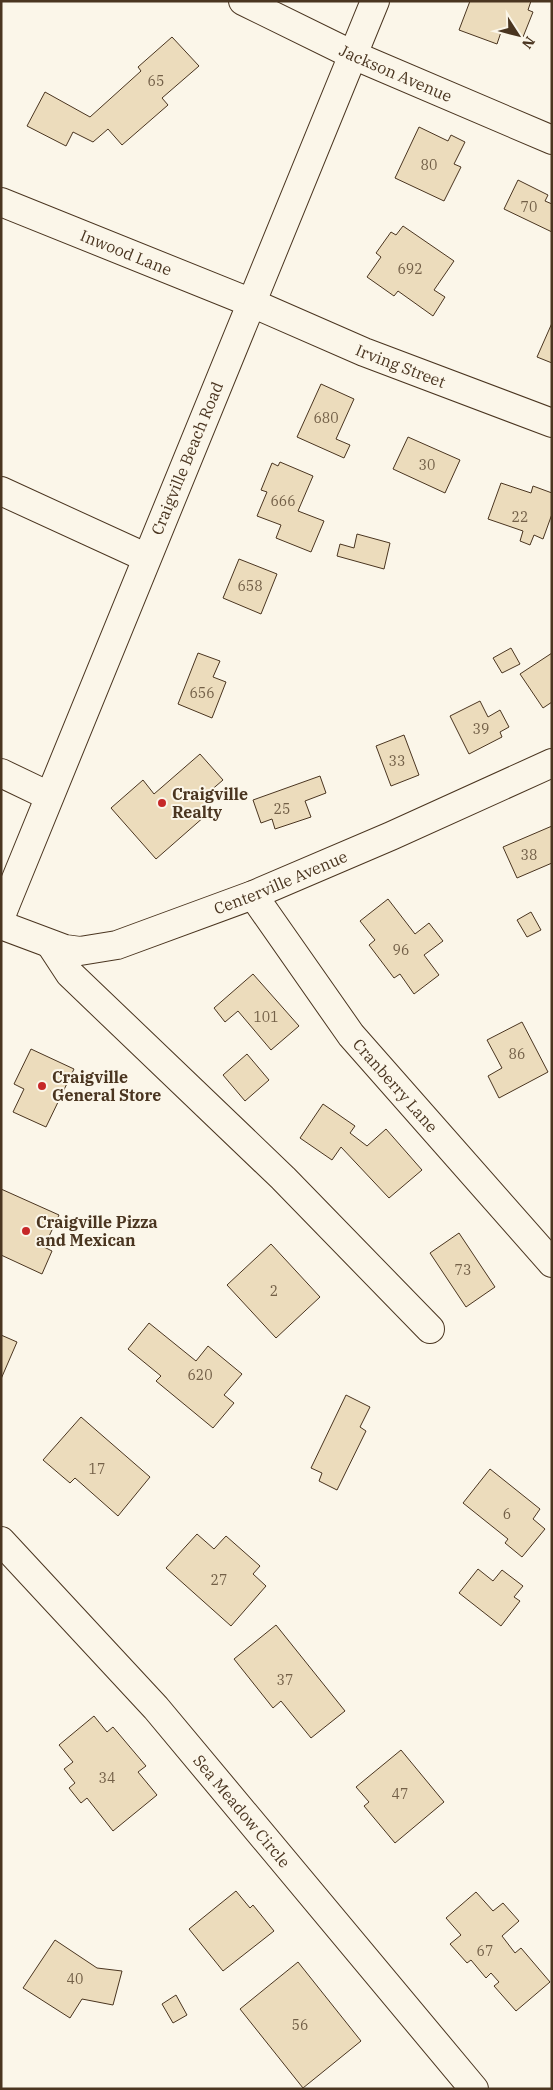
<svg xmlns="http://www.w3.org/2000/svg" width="553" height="2090" font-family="'IBM Plex Serif',serif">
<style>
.building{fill:#ecdcbc;stroke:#4a3520}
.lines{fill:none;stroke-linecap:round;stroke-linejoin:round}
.street-casing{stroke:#4a3520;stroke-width:30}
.secondary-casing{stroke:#4a3520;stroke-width:30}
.street{stroke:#fbf6e9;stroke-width:28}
.secondary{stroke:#fbf6e9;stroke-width:28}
.poi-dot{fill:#c62828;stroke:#fbf6e9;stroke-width:2}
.labels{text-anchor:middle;stroke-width:4;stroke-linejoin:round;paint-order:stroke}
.number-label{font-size:14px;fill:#725f47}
.street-label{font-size:16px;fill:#4a3520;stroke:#fbf6e9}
.poi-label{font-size:16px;font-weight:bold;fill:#4a3520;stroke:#fbf6e9;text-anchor:start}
</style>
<rect width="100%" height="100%" fill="#fbf6e9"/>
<!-- building -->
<g class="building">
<polygon points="470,1 531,1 528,10 533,12 523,37 502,29 497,44 459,30"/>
<polygon points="172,37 199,66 162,98 168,105 122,145 108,129 93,142 73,132 66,146 27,126 45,92 90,117 141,71 138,67"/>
<polygon points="419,127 448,141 451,135 465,142 454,164 461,167 444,201 395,178"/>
<polygon points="518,180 548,195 545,201 552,204 552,232 504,209"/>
<polygon points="403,226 454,261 434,290 445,297 433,316 398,291 394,296 367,277 381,257 376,253 391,232 396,235"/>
<polygon points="552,323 552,363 537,357"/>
<polygon points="321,384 354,399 336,439 350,445 344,458 297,437"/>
<polygon points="408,437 460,460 445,493 393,469"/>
<polygon points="280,462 313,476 298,511 324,521 311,552 276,538 281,525 257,516 267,492 261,490 272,463 278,466"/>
<polygon points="501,483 531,493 533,486 552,493 552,514 543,539 534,535 530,545 520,541 523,531 488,519"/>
<polygon points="357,534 390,543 384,569 337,556 340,544 354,548"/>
<polygon points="239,559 277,574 261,614 223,598"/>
<polygon points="511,648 520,664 502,673 493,658"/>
<polygon points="198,653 220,661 213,677 226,682 212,718 178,704"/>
<polygon points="552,653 552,702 543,708 520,674"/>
<polygon points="480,701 488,717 500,710 509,727 500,732 502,737 469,754 450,716"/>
<polygon points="404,735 419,775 391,786 376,746"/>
<polygon points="200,754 223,780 202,798 213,809 156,859 111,808 143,780 154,794"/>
<polygon points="320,776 326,793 305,801 311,817 275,829 272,819 261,823 253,800"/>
<polygon points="552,826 552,863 517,878 503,847"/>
<polygon points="388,899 415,934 429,923 443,941 424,955 439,975 414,994 400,974 394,978 369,945 375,940 360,921"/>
<polygon points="531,912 541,930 527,937 517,920"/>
<polygon points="253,974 299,1026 271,1050 238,1011 225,1022 214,1008"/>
<polygon points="522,1022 548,1072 499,1098 488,1076 502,1068 487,1040"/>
<polygon points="31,1049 74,1069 46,1127 13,1112 24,1089 14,1084"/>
<polygon points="247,1054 269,1080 245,1101 223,1075"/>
<polygon points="323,1104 355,1126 350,1133 367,1146 386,1129 422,1170 389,1198 341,1147 332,1160 300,1138"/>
<polygon points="1,1189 59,1215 44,1247 52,1251 42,1274 1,1255"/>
<polygon points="459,1233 495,1287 466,1307 430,1253"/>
<polygon points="271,1244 320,1297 276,1338 227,1285"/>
<polygon points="149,1323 196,1361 208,1346 242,1374 224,1395 234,1403 213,1428 156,1381 161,1376 128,1349"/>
<polygon points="1,1335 17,1342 1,1379"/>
<polygon points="346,1395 370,1407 360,1427 366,1431 337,1490 319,1481 322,1473 311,1468"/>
<polygon points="81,1417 150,1477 118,1516 75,1478 70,1483 43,1460"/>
<polygon points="490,1469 540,1509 533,1519 545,1529 522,1557 505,1543 508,1539 463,1503"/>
<polygon points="197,1534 214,1549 226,1536 260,1566 253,1574 266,1586 231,1626 166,1568"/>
<polygon points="478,1569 493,1581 502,1570 523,1586 514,1597 520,1601 501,1626 459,1593"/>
<polygon points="276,1625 345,1711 311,1738 281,1701 273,1708 234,1659"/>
<polygon points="94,1716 107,1732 113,1727 146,1766 138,1772 157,1795 113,1831 87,1798 81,1803 69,1788 75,1783 64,1769 73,1762 59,1745"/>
<polygon points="401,1750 444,1802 395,1843 364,1806 369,1802 356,1787"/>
<polygon points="236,1891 250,1908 253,1905 274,1931 223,1971 189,1929"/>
<polygon points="476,1892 493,1911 503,1903 519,1921 502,1936 515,1953 521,1948 550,1982 516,2011 494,1986 499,1982 491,1973 486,1978 471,1960 467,1963 450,1944 461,1935 446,1918"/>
<polygon points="55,1940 97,1968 122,1971 113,2005 82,1999 70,2018 23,1988"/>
<polygon points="298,1962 361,2041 303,2088 240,2009"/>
<polygon points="176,1995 187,2015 173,2023 162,2004"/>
</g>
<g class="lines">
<!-- street casing -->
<g class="street-casing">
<g id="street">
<path id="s1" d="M 243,1 L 353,55 L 552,140"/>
<path id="s2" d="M 1,202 L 252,303 L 364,352 L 552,423"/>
<polyline points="1,491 145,557"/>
<polyline points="1,773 49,796"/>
<path id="s3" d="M 253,895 L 351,1035 L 552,1263"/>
<polyline points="51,945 70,974 283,1178 430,1329"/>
<path id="s4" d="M 1,1541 L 156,1708 L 474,2089"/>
</g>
</g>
<!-- secondary casing -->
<g class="secondary-casing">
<g id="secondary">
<path id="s5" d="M 1,916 C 123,610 250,306 375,1"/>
<path id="s6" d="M 1,925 L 65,949 L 80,951 L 117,945 L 253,895 L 391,836 L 552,763"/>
</g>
</g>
<!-- street -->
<use href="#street" class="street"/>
<!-- secondary -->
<use href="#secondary" class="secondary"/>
</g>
<!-- markers -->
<g class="poi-dot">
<circle cx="162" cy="803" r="5"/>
<circle cx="42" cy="1086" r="5"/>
<circle cx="26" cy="1231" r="5"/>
</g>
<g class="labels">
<!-- number labels -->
<g class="number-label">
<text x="156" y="86">65</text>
<text x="429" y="170">80</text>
<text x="529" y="212">70</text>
<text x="410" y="274">692</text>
<text x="326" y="423">680</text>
<text x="427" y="470">30</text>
<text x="283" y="506">666</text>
<text x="520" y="522">22</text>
<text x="250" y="591">658</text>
<text x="202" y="698">656</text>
<text x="481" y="734">39</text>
<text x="397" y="766">33</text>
<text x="282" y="814">25</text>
<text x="529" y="860">38</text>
<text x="401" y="955">96</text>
<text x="266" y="1022">101</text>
<text x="517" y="1059">86</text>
<text x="463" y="1275">73</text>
<text x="274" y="1296">2</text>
<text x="200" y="1380">620</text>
<text x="97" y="1474">17</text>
<text x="507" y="1519">6</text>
<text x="219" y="1585">27</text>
<text x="285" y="1685">37</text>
<text x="107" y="1783">34</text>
<text x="400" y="1799">47</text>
<text x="485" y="1956">67</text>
<text x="75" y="1984">40</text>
<text x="300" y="2030">56</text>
</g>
<!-- street labels -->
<g class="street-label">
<text dy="6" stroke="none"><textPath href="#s1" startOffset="169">Jackson Avenue</textPath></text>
<text dy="6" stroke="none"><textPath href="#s2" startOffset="135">Inwood Lane</textPath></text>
<text dy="6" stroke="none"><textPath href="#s2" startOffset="432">Irving Street</textPath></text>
<text dy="6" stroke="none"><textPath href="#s5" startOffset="494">Craigville Beach Road</textPath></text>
<text dy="6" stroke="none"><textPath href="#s6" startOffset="296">Centerville Avenue</textPath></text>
<text dy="6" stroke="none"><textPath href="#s3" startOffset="238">Cranberry Lane</textPath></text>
<text dy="6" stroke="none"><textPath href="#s4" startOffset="362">Sea Meadow Circle</textPath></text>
</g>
<!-- poi labels -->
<g class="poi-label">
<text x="172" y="800">Craigville<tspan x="172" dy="18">Realty</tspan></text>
<text x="52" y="1083">Craigville<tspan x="52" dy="18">General Store</tspan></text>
<text x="36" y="1228">Craigville Pizza<tspan x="36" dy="18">and Mexican</tspan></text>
</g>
</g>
<!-- border -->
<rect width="553" height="2090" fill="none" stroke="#4a3520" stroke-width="5"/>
<!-- north arrow -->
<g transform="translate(518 35) rotate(126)" stroke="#fbf6e9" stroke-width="4" paint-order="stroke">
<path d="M0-4L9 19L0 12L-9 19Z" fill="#4a3520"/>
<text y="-8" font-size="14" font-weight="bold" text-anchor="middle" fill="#4a3520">N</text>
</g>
</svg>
